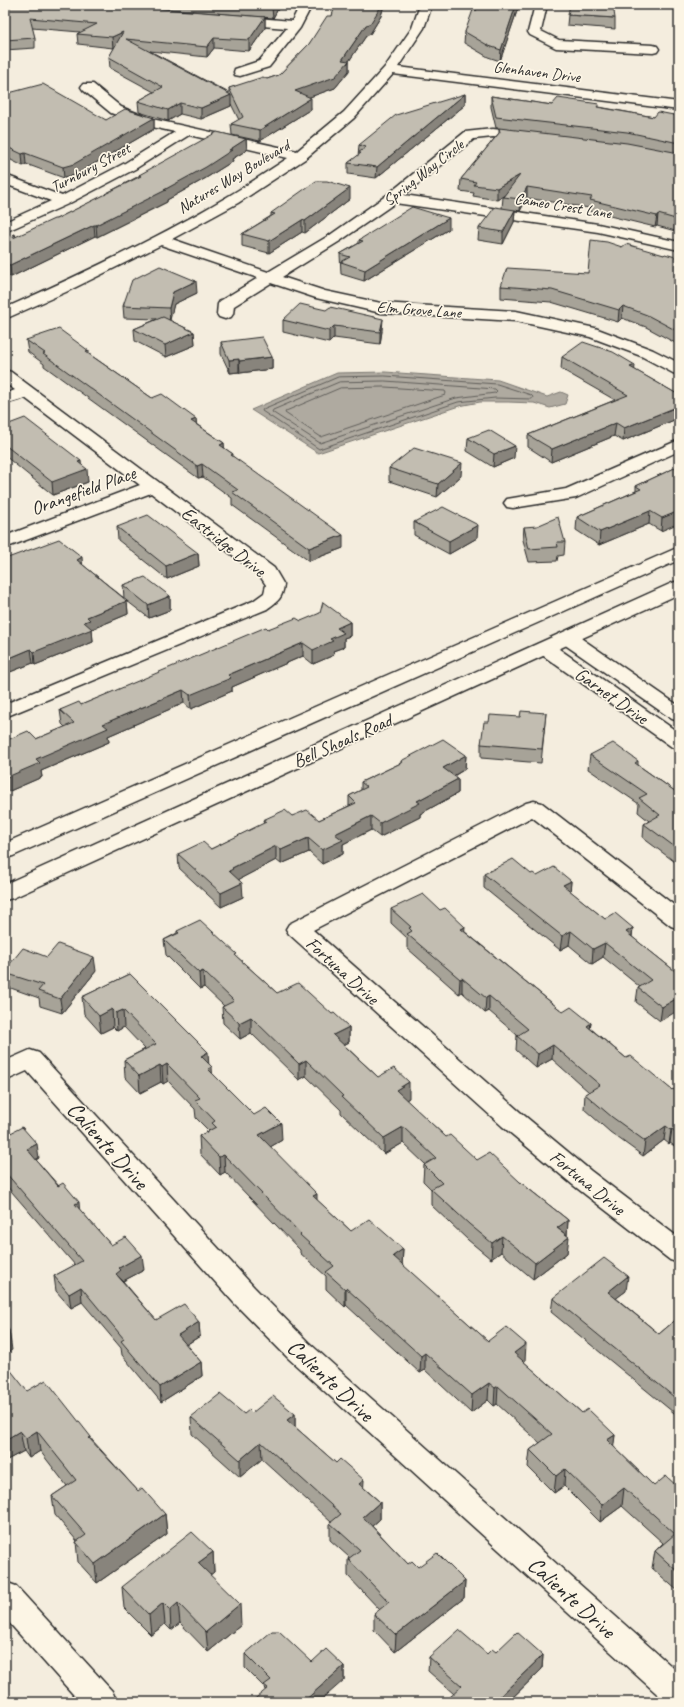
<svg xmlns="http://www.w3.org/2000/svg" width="684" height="1707" font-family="Caveat,sans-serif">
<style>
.water{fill:#afaaa0;stroke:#7a7771}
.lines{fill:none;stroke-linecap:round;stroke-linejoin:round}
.shore{stroke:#605e5a;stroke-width:1}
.minor-casing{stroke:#2b2b2b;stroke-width:3}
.major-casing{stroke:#2b2b2b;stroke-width:3}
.minor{fill:#fcf5e5;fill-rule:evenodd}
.major{fill:#fcf5e5;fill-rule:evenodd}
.wall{fill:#a7a398;stroke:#2b2b2b}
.shaded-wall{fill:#88847c;stroke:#2b2b2b}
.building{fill:#c2bdb1;stroke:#2b2b2b}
.labels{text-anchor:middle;stroke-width:3.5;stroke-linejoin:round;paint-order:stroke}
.far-street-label{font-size:16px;fill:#2b2b2b;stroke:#fcf5e5}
.street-label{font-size:19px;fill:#2b2b2b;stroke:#fcf5e5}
.near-street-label{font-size:23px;fill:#2b2b2b;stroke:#fcf5e5}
</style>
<rect width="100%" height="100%" fill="#f4edde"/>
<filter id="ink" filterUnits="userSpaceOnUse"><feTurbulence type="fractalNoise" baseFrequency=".025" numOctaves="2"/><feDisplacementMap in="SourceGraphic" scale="8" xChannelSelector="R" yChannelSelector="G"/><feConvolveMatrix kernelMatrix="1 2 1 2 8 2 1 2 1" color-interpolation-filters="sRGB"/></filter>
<g filter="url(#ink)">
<!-- water -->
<polygon class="water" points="385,372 498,380 547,397 561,392 568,395 565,404 550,408 534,403 508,402 480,402 459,406 318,453 251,410 337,373"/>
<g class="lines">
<!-- shore -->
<g class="shore">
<polygon points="385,376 497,384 531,395 533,397 532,399 495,398 458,402 319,449 262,411 263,409 338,377"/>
<polygon points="385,381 495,389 497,391 495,393 456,398 320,443 272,412 273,410 339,382"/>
<polygon points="385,387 445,391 446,393 445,395 321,437 285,413 286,411 340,388"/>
</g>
<!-- minor casing -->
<g class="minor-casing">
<g id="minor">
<polygon points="300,5 312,5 300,28 269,67 240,76 235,75 234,72 235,69 259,61 287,28 236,24 232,23 230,20 232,17 236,16 292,21"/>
<path d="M 420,5 L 432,5 L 424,28 L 398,67 L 679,102 L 679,110 L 393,74 L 354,118 L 305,159 L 238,203 L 172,239 L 268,272 L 330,235 L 387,195 L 465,132 L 493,129 L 534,134 L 536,137 L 534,140 L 529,141 L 493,137 L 474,139 L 404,195 L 598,224 L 679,242 L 679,250 L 598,232 L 395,203 L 340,241 L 282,277 L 325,291 L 381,303 L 516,311 L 595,328 L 653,350 L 679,363 L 679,375 L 673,373 L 641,356 L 590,337 L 516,321 L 381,313 L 316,298 L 271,283 L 234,306 L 233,314 L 231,317 L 225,319 L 219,317 L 217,314 L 218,304 L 220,301 L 258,278 L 161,245 L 66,292 L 5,319 L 5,308 C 80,275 156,239 227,197 C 248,185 268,171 288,158 L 189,135 L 135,169 L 68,204 L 5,232 L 5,222 L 51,201 L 5,184 L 5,175 L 62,196 L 125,163 L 175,132 L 143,125 L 111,113 L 83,90 L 81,87 L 83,84 L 93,84 L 121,107 L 152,119 L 297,151 L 344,112 L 385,67 L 412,28 Z"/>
<polygon points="535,5 547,5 541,31 559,40 653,45 657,46 659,49 657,52 653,53 556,48 530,35 528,32"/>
<path d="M 5,370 L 11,372 L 274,568 L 284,585 C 282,599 278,601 267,609 L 5,717 L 5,704 L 253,601 L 264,593 L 266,585 L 260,576 L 151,493 L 5,548 L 5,536 L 140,485 L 25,398 L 5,404 L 5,394 L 15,390 L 5,383 Z"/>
<polygon points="679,440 679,451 576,498 513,508 507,507 504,503 507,499 513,498 566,489"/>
<polygon points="568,632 575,634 679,706 679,721 672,719 561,642 558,638 561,634"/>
<polygon points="545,642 552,644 679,733 679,749 672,747 538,652 535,648 538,644"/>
<polygon points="534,801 542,803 679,909 679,929 671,926 532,817 313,930 520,1112 591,1171 679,1238 679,1263 670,1260 573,1185 502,1126 289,934 286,929 289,924 526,803"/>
<polygon points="30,1050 39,1053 254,1287 308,1342 679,1673 679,1702 666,1702 288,1358 234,1303 27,1071 5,1081 5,1061"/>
<polygon points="5,1582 16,1586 112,1691 117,1702 80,1702 5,1618"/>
</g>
</g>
<!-- major casing -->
<g class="major-casing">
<g id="major">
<polygon points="679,547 679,560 13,856 5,858 5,843"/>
<polygon points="679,581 679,594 13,898 5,900 5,884 672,583"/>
</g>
</g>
<!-- minor -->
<use href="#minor" class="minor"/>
<!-- major -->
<use href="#major" class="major"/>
</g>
<!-- wall -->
<g class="wall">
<polygon points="120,5 280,5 273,18"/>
<polygon points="335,5 384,5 381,16 370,34 366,36 349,61 349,71 335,88 309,97 311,109 260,141 232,135 231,124 239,120 231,104 231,106 201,119 180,114 168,121 139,112 138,101 154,92 110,68 109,57 115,47 113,48 78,44 77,34 80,32 32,28 35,38 35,48 5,50 5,8 265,17 265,28 249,51 214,48 207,57 150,51 229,93 229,88 267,79 279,75 309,44 332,16"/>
<polygon points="478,5 519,5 500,61 488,57 464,43 465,32 476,11"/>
<polygon points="568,15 615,18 615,29 567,25"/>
<polygon points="5,94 106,120 154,118 154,129 75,175 64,178 26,164 23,166 5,157"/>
<polygon points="465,94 465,105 376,178 348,174 348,163 358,156 359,145"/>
<polygon points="491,96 552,105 599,107 654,117 679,116 679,232 657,226 655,227 589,211 589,208 527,198 520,211 515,210 514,222 503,244 478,240 479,228 502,208 503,197 504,195 497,200 473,196 474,193 460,191 461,179 499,133 499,128 496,128 491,107"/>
<polygon points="246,139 247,150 232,159 233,161 206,178 167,200 167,202 97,237 95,236 11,277 5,274 5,239 15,234 16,237 56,219 105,195 105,194 139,176 139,175"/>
<polygon points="350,199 305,233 302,232 269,253 242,246 242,234 271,216 271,213"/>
<polygon points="449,229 364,281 341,274 340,254 359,243 359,240"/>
<polygon points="622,247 679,258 679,345 646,327 622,318 618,322 551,302 501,298 501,286 588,273"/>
<polygon points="197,293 174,304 169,320 194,332 195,345 166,357 135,341 134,329 157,319 124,318 123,306"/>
<polygon points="283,320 382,331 380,344 334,338 329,343 283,332"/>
<polygon points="26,340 89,351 89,354 152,398 196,419 196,424 224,443 224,448 233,454 233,457 343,548 309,561 232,505 232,498 203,477 198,478 44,366 44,364 28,352"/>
<polygon points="221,342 272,357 272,369 240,373 239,372 230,373 221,354"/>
<polygon points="562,357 635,370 679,395 679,418 623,441 614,436 551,462 528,447 528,435 615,400 561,369"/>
<polygon points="5,423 81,464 88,482 53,495 5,456"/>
<polygon points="468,438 514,458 493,467 467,451"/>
<polygon points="679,466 661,531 649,524 599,545 576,530 577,517 636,491 636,486"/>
<polygon points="389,468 461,476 437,497 389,481"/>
<polygon points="414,522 477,538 449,554 414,535"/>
<polygon points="117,527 198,553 199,566 167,579 118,540"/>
<polygon points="524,527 565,542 564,555 558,556 557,561 529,562 523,540"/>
<polygon points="5,559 83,565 124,598 123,585 170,596 170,610 149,618 127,601 128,614 92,629 93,642 35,665 33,663 5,674"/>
<polygon points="301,621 350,622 350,636 344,638 344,647 333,651 334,655 313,664 303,656 232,687 232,691 191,709 184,703 108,736 109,742 41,771 42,777 5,793 5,741 36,739 65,727 62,724 60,710 81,705 268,629"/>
<polygon points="546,713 541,763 481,758 481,744 489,722"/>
<polygon points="466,755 465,769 454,776 458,779 458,793 420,814 420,817 380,837 371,830 343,844 343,854 322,864 309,852 281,864 276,860 239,879 243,897 221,907 179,868 178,854 211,849 264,824 263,820 292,816 319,820 349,806 349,796 361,790 361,782 401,763 401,761"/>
<polygon points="590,755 638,761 638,765 679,794 679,865 643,838 644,824 649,821 638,812 639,804 588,769"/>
<polygon points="484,874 531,874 537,876 571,881 570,891 605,919 633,928 632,937 675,971 660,1021 636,1002 638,988 640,987 603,957 592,964 569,945 560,950 484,888"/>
<polygon points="391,909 440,910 464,931 563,1012 591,1023 590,1028 626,1058 672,1090 679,1093 679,1149 670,1143 669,1144 664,1140 643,1156 610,1132 584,1109 585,1094 589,1092 552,1059 536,1068 516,1050 517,1035 489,1011 485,1013 462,992 459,994 407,948 407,938 391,923"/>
<polygon points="177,931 237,957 277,993 332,1014 349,1027 349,1042 344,1045 378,1077 409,1098 406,1100 446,1137 477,1160 520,1182 568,1220 567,1235 567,1253 533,1279 501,1252 491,1259 468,1240 431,1205 431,1189 423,1181 424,1165 425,1164 403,1143 384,1154 341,1113 341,1110 306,1076 299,1080 251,1033 240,1039 223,1023 222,1007 224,1006 204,987 200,989 166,955 164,940 177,933"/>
<polygon points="5,970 96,971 62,1013 40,1006 39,998 5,986"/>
<polygon points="130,974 209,1064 212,1073 254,1115 282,1140 270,1147 317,1200 351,1231 403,1249 402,1265 488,1341 525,1361 524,1362 582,1413 615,1435 613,1446 654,1486 679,1488 679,1592 652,1568 655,1551 663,1543 622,1506 600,1522 564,1486 554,1493 528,1467 530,1450 540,1443 497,1404 494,1406 488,1400 471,1413 425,1370 420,1373 346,1305 345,1307 326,1289 326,1276 300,1253 300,1250 225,1172 220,1175 200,1154 199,1136 209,1131 196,1118 195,1109 168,1081 163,1084 161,1082 140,1093 125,1077 124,1060 145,1049 124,1027 117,1031 113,1027 101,1033 84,1014 82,997"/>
<polygon points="5,1136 39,1158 36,1160 111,1245 144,1270 123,1281 156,1320 199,1322 200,1336 186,1345 201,1362 202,1376 161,1402 122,1355 121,1348 82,1302 71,1308 56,1291 54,1276 75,1265 5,1184"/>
<polygon points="626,1291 616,1298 659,1334 679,1317 679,1417 551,1312 553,1298"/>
<polygon points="27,1391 91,1437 92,1440 138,1491 165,1514 167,1534 97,1583 78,1562 76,1542 77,1541 55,1515 52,1496 67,1486 40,1451 29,1458 24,1451 5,1461"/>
<polygon points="252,1413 295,1414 295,1427 380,1502 380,1519 372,1526 408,1564 465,1581 464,1598 395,1652 374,1630 374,1614 380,1610 348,1576 348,1559 349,1557 330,1540 330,1523 331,1522 262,1459 240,1477 192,1434 191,1417 244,1414"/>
<polygon points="213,1552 214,1572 210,1575 241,1625 208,1652 180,1623 171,1630 165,1624 151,1635 124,1608 122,1587"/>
<polygon points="496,1652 543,1655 542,1669 508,1702 448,1702 448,1699 454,1694 428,1671 429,1657 487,1654"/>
<polygon points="245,1654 312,1662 344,1666 344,1680 265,1690 264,1687 245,1668"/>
</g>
<!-- shaded-wall -->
<g class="shaded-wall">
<polygon points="274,5 280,5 273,18 272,8"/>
<polygon points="382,5 384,5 381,16 370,34 366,36 347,64 349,61 349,71 335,88 296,102 295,91 342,60 366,25"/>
<polygon points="516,5 519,5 500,61 501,50"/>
<polygon points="265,17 265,28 249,51 249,40"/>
<polygon points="123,32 124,42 113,48 112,37"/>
<polygon points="214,38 214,48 207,57 207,47"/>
<polygon points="465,94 465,105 376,178 377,167"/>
<polygon points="231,95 231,106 201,119 201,108"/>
<polygon points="311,98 311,109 260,141 260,130"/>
<polygon points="180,103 180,114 168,121 168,110"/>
<polygon points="154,118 154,129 75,175 64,178 63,167"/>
<polygon points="246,139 247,150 232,159 233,161 206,178 167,200 167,202 97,237 96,225 164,190"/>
<polygon points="25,153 26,164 23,166 22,154"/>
<polygon points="520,175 519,186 497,200 497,188"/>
<polygon points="527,187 527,198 520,211 521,199"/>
<polygon points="350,188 350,199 305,233 305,221"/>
<polygon points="515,210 514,222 503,244 503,232"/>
<polygon points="658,214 657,226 655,227 657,216"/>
<polygon points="449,218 449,229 364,281 365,270"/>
<polygon points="302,220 302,232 269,253 269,241"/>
<polygon points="94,225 95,236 11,277 10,265"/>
<polygon points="196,281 197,293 174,304 170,320 169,308 173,292"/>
<polygon points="623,306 622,318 618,322 619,310"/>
<polygon points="383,319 382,331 380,344 380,332"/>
<polygon points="334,326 334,338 329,343 329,331"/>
<polygon points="194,332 195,345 166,357 165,345"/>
<polygon points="272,357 272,369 240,373 239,361"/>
<polygon points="239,359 239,372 230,373 229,360"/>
<polygon points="635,365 634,377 630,367"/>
<polygon points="679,406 679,418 623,441 624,428"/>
<polygon points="196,419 197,431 191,421"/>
<polygon points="616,423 614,436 551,462 552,449"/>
<polygon points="224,443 225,456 220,445"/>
<polygon points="515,446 514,458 493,467 494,454"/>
<polygon points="81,461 82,471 87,469 88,482 53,495 52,482 78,462"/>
<polygon points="462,463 461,476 437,497 438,484"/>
<polygon points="202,464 203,477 198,478 197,466"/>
<polygon points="650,511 649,524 599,545 600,532"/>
<polygon points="679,511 679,523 661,531 662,518"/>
<polygon points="478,525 477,538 449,554 449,541"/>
<polygon points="343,535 343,548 309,561 309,548"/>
<polygon points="198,553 199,566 167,579 166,566"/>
<polygon points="82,557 83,571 77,560"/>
<polygon points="170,596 170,610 149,618 148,605"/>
<polygon points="127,601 128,614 92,629 93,642 35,665 34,652 84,622 87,617"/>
<polygon points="350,622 350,636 344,638 344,647 333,651 334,655 313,664 313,650 330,639 337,628"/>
<polygon points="303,643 303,656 232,687 232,691 191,709 190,695 228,675"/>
<polygon points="31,649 33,663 5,674 5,660"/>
<polygon points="183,690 184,703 108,736 109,742 41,771 42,777 5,793 5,778 36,759 103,724"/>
<polygon points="466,755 465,769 443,782 443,768"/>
<polygon points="458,779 458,793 420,814 420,817 380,837 380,823 417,801"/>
<polygon points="371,816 371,830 343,844 343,854 322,864 322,850 335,834"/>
<polygon points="308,838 309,852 281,864 281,850"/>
<polygon points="276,846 276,860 234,882 229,871 232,868"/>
<polygon points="571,881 570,895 563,885"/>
<polygon points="242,883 243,897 221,907 221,893"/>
<polygon points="465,927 464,941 461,929"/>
<polygon points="633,928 631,942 626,932"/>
<polygon points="571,931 569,945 560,950 562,936"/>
<polygon points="605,943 603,957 592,964 593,949"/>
<polygon points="94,957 96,971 62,1013 60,999"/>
<polygon points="203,971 204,987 200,989 199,973"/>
<polygon points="462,978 462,992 459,994 460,979"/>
<polygon points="489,996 489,1011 485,1013 486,998"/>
<polygon points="679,997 679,1010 660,1021 662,1007"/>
<polygon points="112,1009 113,1027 101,1033 99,1016"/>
<polygon points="123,1010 124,1027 117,1031 116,1013"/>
<polygon points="251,1017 251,1033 240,1039 239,1023"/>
<polygon points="591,1023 589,1038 587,1026"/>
<polygon points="349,1027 349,1042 333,1051 333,1035"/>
<polygon points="553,1045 552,1059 536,1068 538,1054"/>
<polygon points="208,1052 209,1068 212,1067 213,1084 201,1056"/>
<polygon points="306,1060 306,1076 299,1080 299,1064"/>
<polygon points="167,1064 168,1081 163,1084 162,1067"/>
<polygon points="160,1065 161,1082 140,1093 139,1076"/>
<polygon points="409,1082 409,1098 396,1106 396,1090"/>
<polygon points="281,1123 282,1140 260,1153 259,1135"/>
<polygon points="666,1126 664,1140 643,1156 645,1141"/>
<polygon points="403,1127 403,1143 384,1154 384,1138"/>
<polygon points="672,1129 670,1143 669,1144 671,1130"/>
<polygon points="37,1144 39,1158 28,1163 27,1149"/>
<polygon points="224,1155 225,1172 220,1175 219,1157"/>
<polygon points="317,1194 317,1212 313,1196"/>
<polygon points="79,1202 80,1216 75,1204"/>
<polygon points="568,1220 567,1235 557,1228"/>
<polygon points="502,1236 501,1252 491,1259 492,1243"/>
<polygon points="569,1237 567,1253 533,1279 535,1263"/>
<polygon points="403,1249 402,1266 393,1256"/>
<polygon points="142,1255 144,1270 123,1281 116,1274 119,1268"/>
<polygon points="628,1276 626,1291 606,1306 608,1292"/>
<polygon points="81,1287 82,1302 71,1308 69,1294"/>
<polygon points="346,1288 346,1305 345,1307 345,1289"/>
<polygon points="199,1322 200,1336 179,1349 178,1335"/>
<polygon points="9,1330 12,1350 5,1354 5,1333"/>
<polygon points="526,1344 525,1361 513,1370 514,1353"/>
<polygon points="425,1353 425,1370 420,1373 421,1356"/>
<polygon points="201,1362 202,1376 161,1402 160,1387"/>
<polygon points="489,1383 488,1400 471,1413 472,1395"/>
<polygon points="498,1386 497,1404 494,1406 495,1388"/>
<polygon points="295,1414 295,1431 287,1420"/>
<polygon points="20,1431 24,1451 5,1461 5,1440"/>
<polygon points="37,1431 40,1451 29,1458 26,1438"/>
<polygon points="615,1435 613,1452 607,1440"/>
<polygon points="261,1442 262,1459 240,1477 240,1460"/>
<polygon points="565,1469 564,1486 554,1493 556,1476"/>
<polygon points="364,1480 363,1497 359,1484"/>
<polygon points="624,1488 622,1506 600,1522 602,1505"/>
<polygon points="380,1502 380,1519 363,1534 363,1517"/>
<polygon points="165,1514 167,1534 97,1583 95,1564"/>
<polygon points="213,1552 214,1572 200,1583 198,1563"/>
<polygon points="465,1581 464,1598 395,1652 396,1635"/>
<polygon points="163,1603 165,1624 151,1635 149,1615"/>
<polygon points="178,1603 180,1623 171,1630 170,1610"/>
<polygon points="240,1604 241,1625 208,1652 206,1632"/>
<polygon points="543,1655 542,1669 508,1702 494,1702"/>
<polygon points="344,1666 344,1680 319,1702 303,1702"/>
</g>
<!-- building -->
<g class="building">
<polygon points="8,5 115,5 265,17 249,40 214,38 207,47 126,39 231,95 201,108 180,103 168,110 138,101 163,87 109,57 123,32 112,37 77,34 97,24 30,18 35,38 5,40 5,8"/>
<polygon points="241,5 274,5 272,8"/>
<polygon points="335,5 382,5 370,24 366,25 342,60 349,61 335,77 295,91 311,98 260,130 231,124 243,117 229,88 263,77 267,79 279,75 309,44 327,16 332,16"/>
<polygon points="478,5 516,5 501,50 489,46 465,32 473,10 476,11"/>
<polygon points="570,5 613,5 615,18 568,15"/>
<polygon points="43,84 106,120 125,109 154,118 74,164 63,167 25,153 22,154 5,146 5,94"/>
<polygon points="465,94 377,167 348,163 361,153 358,153 366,147 359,145 396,115"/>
<polygon points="491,96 552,105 558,98 599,104 597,107 654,117 658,112 679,116 679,143 627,132 496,117"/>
<polygon points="499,128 627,143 679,153 679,220 658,214 657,216 590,200 592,197 527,187 521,199 503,197 520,175 497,188 474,185 476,182 461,179 500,132"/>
<polygon points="217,132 246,139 229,150 232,150 206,167 164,190 166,190 96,225 94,225 10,265 5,263 5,239 15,234 13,238 54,219 56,219 106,194 105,194 141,176 139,175"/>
<polygon points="316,181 327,181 350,188 305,221 302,220 269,241 242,234 275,214 271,213"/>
<polygon points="412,207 449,218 365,270 341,262 350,257 340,254 363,241 359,240"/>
<polygon points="495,207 515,210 503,232 479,228"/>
<polygon points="591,240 607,242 622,247 626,244 664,255 665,254 679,258 679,332 647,315 623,306 619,310 552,290 501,286 507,268 588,273"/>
<polygon points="160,266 196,281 173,292 169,308 123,306 132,280"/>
<polygon points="300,304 326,310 330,307 383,319 380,332 334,326 329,331 283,320"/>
<polygon points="163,317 194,332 165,345 134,329"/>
<polygon points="59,329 89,351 86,352 152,398 162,394 196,419 191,421 224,443 220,445 233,454 231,455 343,535 309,548 232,492 238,490 202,464 197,466 43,354 45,353 26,340"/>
<polygon points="262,337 272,357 239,361 239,359 229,360 221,342"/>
<polygon points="583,342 613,352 635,365 630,367 679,395 679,406 624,428 616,423 552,449 528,435 628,395 562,357"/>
<polygon points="25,418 81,461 78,462 87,469 52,482 5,445 5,423 7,423 9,424"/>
<polygon points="489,430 515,446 494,454 468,438"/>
<polygon points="414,448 462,463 438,484 389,468"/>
<polygon points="679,466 679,511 662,518 650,511 600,532 577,517 641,489 636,486"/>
<polygon points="443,507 478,525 449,541 414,522"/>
<polygon points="148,515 198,553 166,566 117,527"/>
<polygon points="558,517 565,542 557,542 558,547 529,549 524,527 537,526"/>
<polygon points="59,539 82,557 77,560 127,601 87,617 90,620 84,622 92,629 34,652 31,649 5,660 5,559"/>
<polygon points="145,577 170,596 148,605 123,585"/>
<polygon points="323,602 350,622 337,628 344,633 330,639 333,641 313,650 303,643 228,675 231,678 190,695 183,690 103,724 108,728 36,759 40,763 5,778 5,741 28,731 36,739 74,723 60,710 79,702 81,705 266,627 268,629 296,618 301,621 320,613"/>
<polygon points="521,711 546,713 542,749 481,744 484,722 489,722 490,715 520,717"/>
<polygon points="443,739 466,755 443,768 458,779 417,801 420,803 380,823 371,816 335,834 343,840 322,850 308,838 281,850 276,846 232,868 233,869 229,871 242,883 221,893 178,854 203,842 211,849 266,822 263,820 285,810 292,816 307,810 319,820 356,803 349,796 367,787 361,782 403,762 401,761"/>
<polygon points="613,743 638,761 635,763 679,794 679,850 644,824 660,815 639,798 647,794 590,755"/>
<polygon points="513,859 531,874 533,873 537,876 554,867 571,881 563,885 605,919 615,913 633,928 626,932 675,971 677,970 679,971 679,997 662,1007 638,988 651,980 605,943 593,949 571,931 562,936 484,874"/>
<polygon points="423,894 440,910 445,908 465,927 461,929 563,1012 571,1007 591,1023 587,1026 626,1058 631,1056 672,1090 673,1089 679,1093 679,1134 672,1129 671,1130 666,1126 645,1141 612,1117 585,1094 600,1085 553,1045 538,1054 517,1036 528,1029 489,996 486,998 462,978 460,979 407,934 412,931 409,928 411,927 391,909"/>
<polygon points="200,920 237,954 235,955 277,993 298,983 332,1014 334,1013 349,1027 333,1035 378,1077 394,1068 409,1082 396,1090 446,1137 450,1135 477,1160 489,1153 520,1182 568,1220 557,1228 569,1237 535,1263 502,1236 492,1243 469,1224 431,1189 442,1183 424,1165 436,1158 403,1127 384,1138 341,1097 343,1096 306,1060 299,1064 251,1017 239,1023 222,1007 234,1001 203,971 199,973 164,940 179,933 177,931"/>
<polygon points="58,944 94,957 60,999 38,991 43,985 5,973 5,970 23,948 47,957"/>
<polygon points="130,974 208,1052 201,1056 212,1067 208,1069 254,1115 266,1108 281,1123 259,1135 317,1194 313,1196 351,1231 369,1219 403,1249 393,1256 488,1341 506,1327 526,1344 514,1353 582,1413 588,1409 615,1435 607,1440 654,1486 666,1476 679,1488 679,1573 655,1551 675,1534 624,1488 602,1505 565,1469 556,1476 530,1450 552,1434 498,1386 495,1388 489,1383 472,1395 425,1353 421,1356 346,1288 345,1289 326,1272 334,1266 300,1235 301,1234 224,1155 219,1157 199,1136 216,1127 212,1123 215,1121 195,1100 200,1098 167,1064 162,1067 160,1065 139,1076 124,1060 156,1044 123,1010 116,1013 112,1009 99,1016 82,997"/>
<polygon points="22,1127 37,1144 27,1149 58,1186 63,1183 79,1202 75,1204 111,1245 126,1237 142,1255 119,1268 121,1270 116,1274 156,1320 184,1304 199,1322 178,1335 201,1362 160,1387 121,1341 124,1339 81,1287 69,1294 54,1276 82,1261 5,1172 5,1136"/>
<polygon points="604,1258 628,1276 608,1292 659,1334 679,1317 679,1401 553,1298"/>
<polygon points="5,1325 9,1330 5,1333"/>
<polygon points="5,1363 27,1391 46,1380 91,1437 89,1438 138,1491 142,1488 165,1514 95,1564 76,1542 86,1535 52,1496 76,1480 37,1431 26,1438 20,1431 5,1440"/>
<polygon points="220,1394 244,1414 249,1410 252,1413 273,1396 295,1414 287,1420 336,1463 340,1459 364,1480 359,1484 380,1502 363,1517 408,1564 412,1561 418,1567 437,1553 465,1581 396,1635 374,1614 389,1602 348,1559 360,1550 330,1523 341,1514 261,1442 240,1460 191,1417"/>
<polygon points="192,1532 213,1552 198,1563 240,1604 206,1632 178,1603 170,1610 163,1603 149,1615 122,1587"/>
<polygon points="459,1630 487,1654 492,1649 496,1652 517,1632 543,1655 494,1702 451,1702 448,1699 462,1686 429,1657"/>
<polygon points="272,1631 279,1631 312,1662 326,1649 344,1666 303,1702 251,1702 268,1688 264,1685 271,1680 245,1654"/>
</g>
</g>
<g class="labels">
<!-- far-street labels -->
<g class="far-street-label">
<text transform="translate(537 71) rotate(7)" y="6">Glenhaven Drive</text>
<text transform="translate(90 167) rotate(-28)" y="6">Turnbury Street</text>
<text transform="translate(423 172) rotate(-38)" y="6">Spring Way Circle</text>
<text transform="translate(233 176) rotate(-31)" y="6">Natures Way Boulevard</text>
<text transform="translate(563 205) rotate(9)" y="6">Cameo Crest Lane</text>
<text transform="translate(419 309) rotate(4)" y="6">Elm Grove Lane</text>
</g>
<!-- street labels -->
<g class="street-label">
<text transform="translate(83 490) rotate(-20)" y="7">Orangefield Place</text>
<text transform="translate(224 541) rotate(38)" y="7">Eastridge Drive</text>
<text transform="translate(612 695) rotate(35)" y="7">Garnet Drive</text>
<text transform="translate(342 740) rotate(-24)" y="7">Bell Shoals Road</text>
<text transform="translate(343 970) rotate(42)" y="7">Fortuna Drive</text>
<text transform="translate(588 1182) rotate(39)" y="7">Fortuna Drive</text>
</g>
<!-- near-street labels -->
<g class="near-street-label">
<text transform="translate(108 1145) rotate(48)" y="8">Caliente Drive</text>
<text transform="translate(331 1380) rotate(43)" y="8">Caliente Drive</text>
<text transform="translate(572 1597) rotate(42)" y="8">Caliente Drive</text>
</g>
</g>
<!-- margin -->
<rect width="684" height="1707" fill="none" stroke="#fcf5e5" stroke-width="20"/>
<rect x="10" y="10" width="664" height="1687" fill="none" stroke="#2b2b2b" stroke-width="1.5" filter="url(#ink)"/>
</svg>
